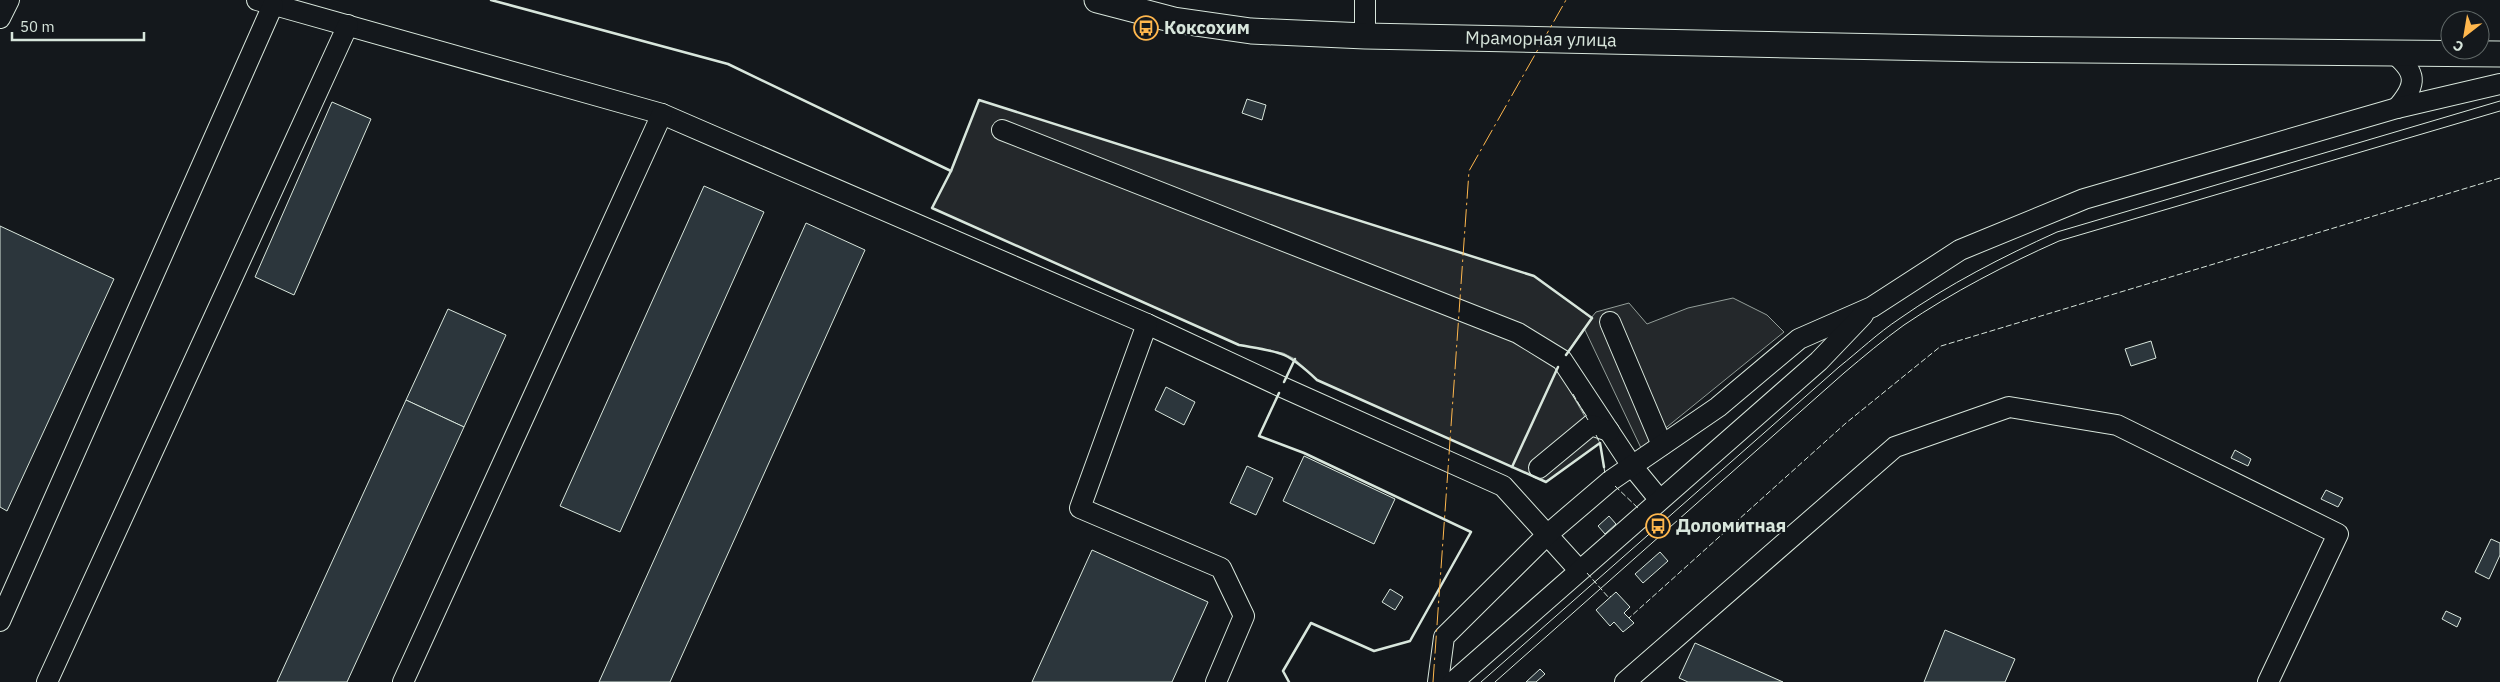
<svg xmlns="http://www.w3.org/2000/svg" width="2500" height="682" font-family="'IBM Plex Sans',sans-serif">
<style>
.parking{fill:#24282b;stroke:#939e99}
.building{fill:#2c363c;stroke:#d8e6dc}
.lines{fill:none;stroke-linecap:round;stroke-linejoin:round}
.minor-casing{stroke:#d8e6dc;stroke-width:22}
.major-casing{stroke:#d8e6dc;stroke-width:27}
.minor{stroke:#14181c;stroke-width:20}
.major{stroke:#14181c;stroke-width:25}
.tram{stroke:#d8e6dc;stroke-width:1}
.fence{stroke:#d8e6dc;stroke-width:1;stroke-dasharray:6 2.5;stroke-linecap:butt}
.wall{stroke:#d8e6dc;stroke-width:2.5}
.power{stroke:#ffb74d;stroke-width:1;stroke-dasharray:18 4 2.5 4;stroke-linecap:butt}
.labels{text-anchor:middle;stroke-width:4;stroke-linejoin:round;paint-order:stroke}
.poi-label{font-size:18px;font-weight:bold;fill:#d8e6dc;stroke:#14181c;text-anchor:start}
.street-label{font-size:18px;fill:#d8e6dc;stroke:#14181c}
</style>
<rect width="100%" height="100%" fill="#14181c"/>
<!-- parking -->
<polygon class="parking" points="979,100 1534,276 1591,318 1596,312 1629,303 1647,324 1688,308 1733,298 1767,315 1784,332 1641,448 1584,328 1557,368 1600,443 1546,482 1317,380 1295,359 1283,353 1239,345 932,208 951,171"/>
<!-- building -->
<g class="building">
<polygon points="1247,99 1266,105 1262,120 1242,113"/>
<polygon points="332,102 371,119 294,295 255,277"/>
<polygon points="704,186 764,212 620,532 560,506"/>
<polygon points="806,223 865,250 670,682 599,682"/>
<polygon points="0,226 114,279 7,511 0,507"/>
<polygon points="448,309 506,335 464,427 406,400"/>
<polygon points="2151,341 2156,358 2131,366 2125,349"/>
<polygon points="1166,387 1195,402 1184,425 1155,410"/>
<polygon points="406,400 464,427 347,682 277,682"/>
<polygon points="2235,450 2251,459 2248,466 2231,458"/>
<polygon points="1304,456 1395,499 1374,544 1283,501"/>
<polygon points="1247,466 1273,478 1256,515 1230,503"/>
<polygon points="2326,490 2343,498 2338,507 2321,499"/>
<polygon points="1609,516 1616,524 1605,534 1598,526"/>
<polygon points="2491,539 2500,543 2500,555 2489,579 2475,572"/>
<polygon points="1092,550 1208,602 1172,682 1032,682"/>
<polygon points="1660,552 1668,561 1643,583 1635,574"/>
<polygon points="1390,589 1403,597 1395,610 1382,602"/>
<polygon points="1616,592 1630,607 1624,613 1634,623 1623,632 1614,622 1610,626 1596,610"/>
<polygon points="2446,611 2461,618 2457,627 2442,619"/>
<polygon points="1945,630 2015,659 2005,682 1924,682"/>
<polygon points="1695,643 1783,682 1688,682 1679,678"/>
<polygon points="1540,669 1545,674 1536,682 1526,682"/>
</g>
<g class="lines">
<!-- minor casing -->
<g class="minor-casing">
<g id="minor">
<polyline points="257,0 662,114 1147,324 1282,387 1503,486 1579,570"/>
<polyline points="1365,0 1365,36"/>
<polyline points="0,18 9,0"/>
<path d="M 2392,52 C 2417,72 2418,84 2397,108"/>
<polyline points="1002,130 1518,333 1562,360 1632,466 1659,499"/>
<polyline points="1610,322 1662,445"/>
<polyline points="1147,324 1080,508 1221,568 1244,616 1216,682"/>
<polyline points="1539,468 1591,425 1609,431"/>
<polyline points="0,621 273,5"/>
<polyline points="47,682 348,25"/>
<polyline points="403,682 662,114"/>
<polyline points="1438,682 1444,637 1548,534 1610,481 1718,407 1799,339 1872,307 1960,250 2084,199 2397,108 2500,84"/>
<polyline points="1453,682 1819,361 1863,315"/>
<polyline points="1625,682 1895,447 2009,407 2117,425 2338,534 2268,682"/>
</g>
</g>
<!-- major casing -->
<g class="major-casing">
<polyline id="major" points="1097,0 1174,20 1251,31 1365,36 1987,49 2500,54"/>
</g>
<!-- minor -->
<use href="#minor" class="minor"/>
<!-- major -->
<use href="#major" class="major"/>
<!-- tram -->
<g class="tram">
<path d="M 1481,682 L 1839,367 C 1859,351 1878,333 1899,319 C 1949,284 2002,257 2057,232 L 2500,101"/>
<path d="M 1495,682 L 1844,373 C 1863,357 1883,340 1904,325 C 1953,292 2005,265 2059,241 L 2500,111"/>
</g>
<!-- fence -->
<g class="fence">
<polyline points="1573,394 1588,420"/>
<polyline points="1596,435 1600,443"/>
<polyline points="1604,467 1605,475"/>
<polyline points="1615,486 1639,509"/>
<polyline points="1587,573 1609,598 1611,596"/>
<polyline points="1627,616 1629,618 1846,423 1941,346 2500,178"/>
</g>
<!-- wall -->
<g class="wall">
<path d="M 491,0 L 728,64 L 951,171 L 932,208 L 1239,345 C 1280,352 1285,350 1317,380 L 1546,482 L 1600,443 L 1604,467"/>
<polyline points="951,171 979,100 1534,276 1592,318 1566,355"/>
<polyline points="1284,382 1295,359"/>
<polyline points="1279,393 1259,436 1304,453 1471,532 1410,641 1374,651 1311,623 1283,671 1289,682"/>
<polyline points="1512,467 1558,367"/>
</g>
<!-- power -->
<polyline class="power" points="1433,682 1469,171 1566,0"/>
</g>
<!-- icons -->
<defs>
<g id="bus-ring" transform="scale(1.25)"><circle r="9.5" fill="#14181c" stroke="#ffb74d" stroke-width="1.5"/><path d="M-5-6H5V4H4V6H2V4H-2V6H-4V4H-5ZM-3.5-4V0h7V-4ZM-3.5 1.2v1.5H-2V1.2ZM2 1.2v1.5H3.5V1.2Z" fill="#ffb74d"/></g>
</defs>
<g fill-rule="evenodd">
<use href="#bus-ring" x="1146" y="28"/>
<use href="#bus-ring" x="1658" y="526"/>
</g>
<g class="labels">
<!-- poi labels -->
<g class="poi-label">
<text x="1164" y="34">Коксохим</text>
<text x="1676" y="532">Доломитная</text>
</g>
<!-- street labels -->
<g class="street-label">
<text transform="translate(1541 39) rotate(1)" y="6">Мраморная улица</text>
</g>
</g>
<!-- north arrow -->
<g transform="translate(2465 35) rotate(211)"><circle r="24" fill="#14181c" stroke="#626a69"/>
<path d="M0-4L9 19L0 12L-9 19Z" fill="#ffb74d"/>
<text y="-8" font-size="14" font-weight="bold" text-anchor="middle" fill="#d8e6dc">С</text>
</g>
<!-- scale -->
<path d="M12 32v8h132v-8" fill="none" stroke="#d8e6dc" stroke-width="2.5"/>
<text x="20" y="32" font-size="15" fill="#d8e6dc" stroke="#14181c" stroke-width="4" paint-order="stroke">50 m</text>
</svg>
